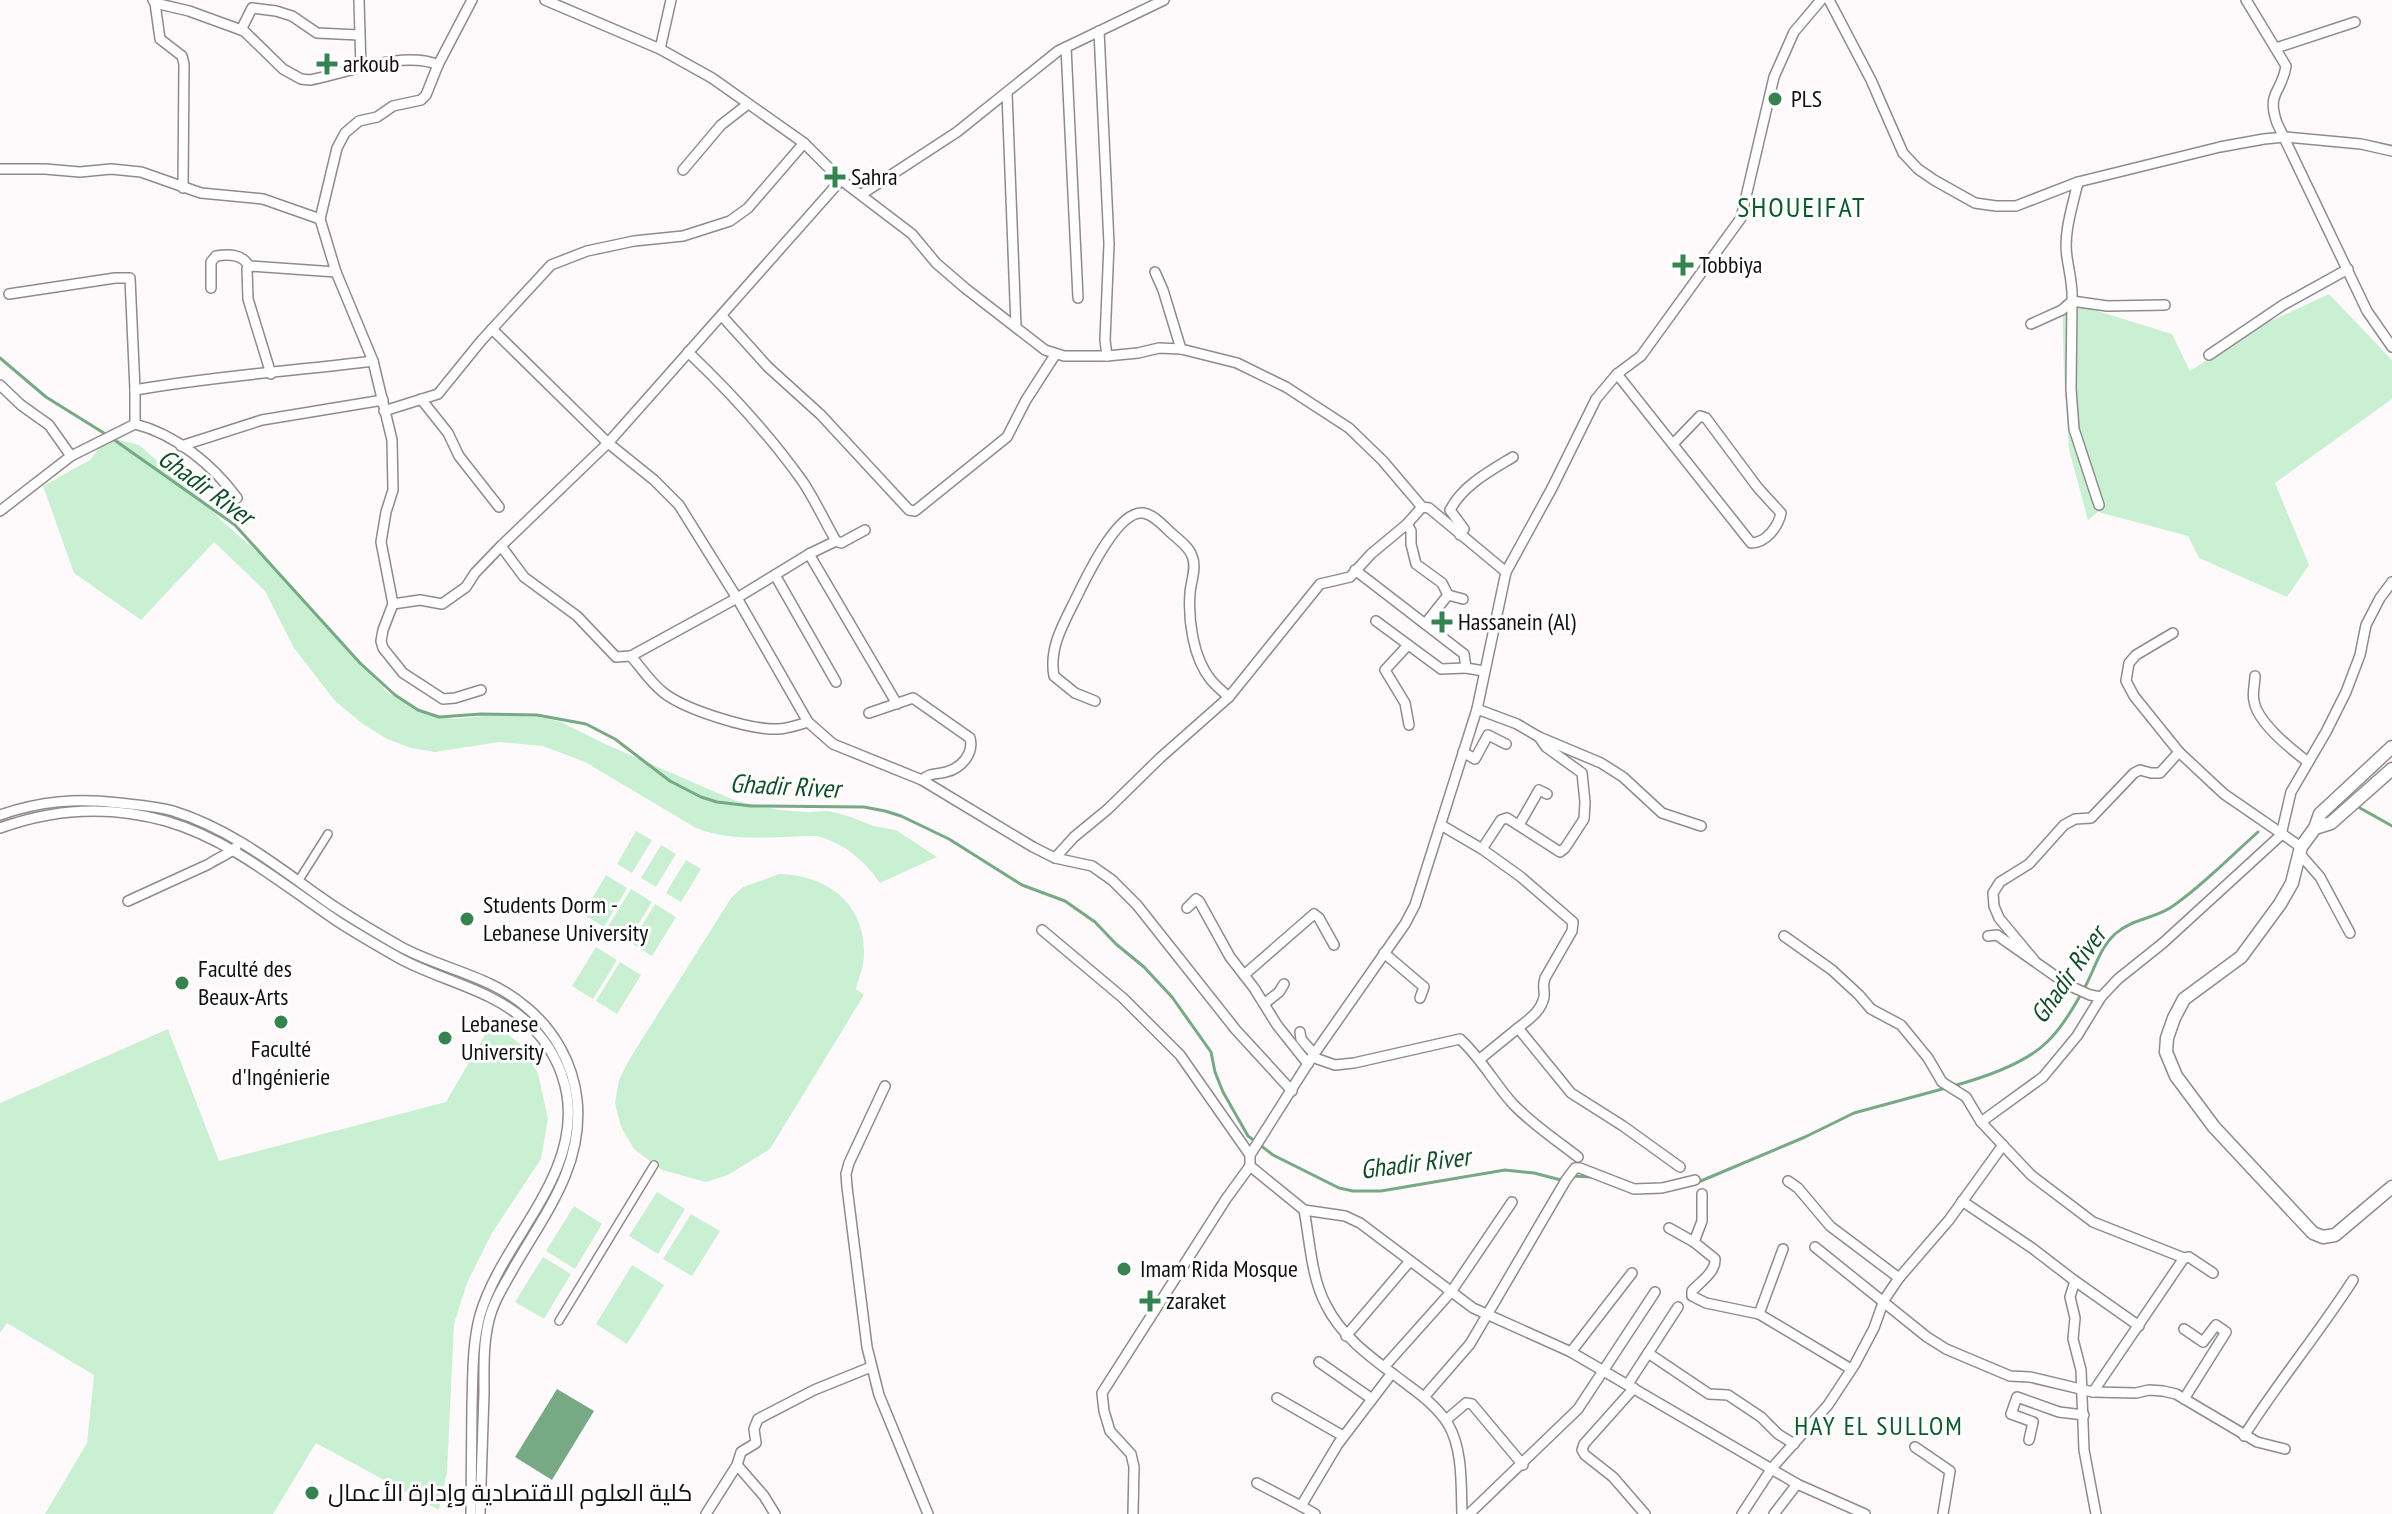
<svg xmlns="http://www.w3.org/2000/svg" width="2392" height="1514" font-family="'PT Sans Narrow',Cairo,sans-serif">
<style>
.green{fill:#caf0d3}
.water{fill:#77a985}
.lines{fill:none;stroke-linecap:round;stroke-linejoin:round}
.stream{stroke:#77a985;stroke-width:3}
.pedestrian-casing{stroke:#92898e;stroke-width:10}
.minor-casing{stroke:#92898e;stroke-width:12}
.tertiary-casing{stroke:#92898e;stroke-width:15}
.pedestrian{stroke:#fff;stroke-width:7}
.minor{stroke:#fff;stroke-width:9}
.tertiary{stroke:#fff;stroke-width:12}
.poi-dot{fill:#368351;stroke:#fff;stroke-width:3}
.labels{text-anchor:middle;stroke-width:6;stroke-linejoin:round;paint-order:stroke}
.poi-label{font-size:24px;fill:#130f11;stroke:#fff;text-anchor:start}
.water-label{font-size:26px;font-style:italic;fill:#134e2b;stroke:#fff}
.neighbourhood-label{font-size:26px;letter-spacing:2px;fill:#0c592e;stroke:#fff}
.quarter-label{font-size:28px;letter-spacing:2px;fill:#0c592e;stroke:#fff}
</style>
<rect width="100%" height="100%" fill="#fefafc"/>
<!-- green -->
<g class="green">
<polygon points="2329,294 2392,360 2392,399 2275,483 2309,565 2287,597 2199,558 2188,536 2098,512 2088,520 2069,450 2064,373 2062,300 2172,334 2190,371 2262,325"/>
<path d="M 108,437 L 139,445 L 205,502 L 222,521 L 264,558 L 387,692 L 428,715 L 454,719 L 495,715 L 540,717 L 561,722 L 603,743 L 736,801 L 779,810 L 806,812 L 828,811 L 848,816 L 874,826 L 896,830 L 937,857 L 880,883 C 864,860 845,844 817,836 C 777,836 734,843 696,828 L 585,762 L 543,746 L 499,742 L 435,752 L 411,748 L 387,739 L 363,724 L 335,701 L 294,648 L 265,591 L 214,542 L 141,620 L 74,573 L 43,486 L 90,460 Z"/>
<polygon points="636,831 652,840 632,873 617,864"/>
<polygon points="661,845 676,854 656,887 641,878"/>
<polygon points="686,860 701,869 681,902 666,893"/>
<path d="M 779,874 C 828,875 867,905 864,957 C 863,968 859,978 856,989 L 864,995 L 770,1149 L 728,1175 L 706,1182 L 662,1170 L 634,1149 L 621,1127 L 615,1103 L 619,1080 L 629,1060 L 731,898 L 743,887 Z"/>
<polygon points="606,875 627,888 604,927 583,914"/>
<polygon points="631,889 652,902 628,941 607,928"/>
<polygon points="655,904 676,917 652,956 631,943"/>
<polygon points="596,947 617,960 593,999 572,986"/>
<polygon points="620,962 641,975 617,1014 596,1001"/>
<polygon points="492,1023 519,1043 538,1073 548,1119 541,1159 492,1233 467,1283 454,1324 447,1472 439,1510 316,1443 273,1514 45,1514 87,1443 94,1375 7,1323 0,1333 0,1103 168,1029 219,1161 446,1102"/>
<polygon points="657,1192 685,1209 658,1254 629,1236"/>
<polygon points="574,1206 602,1224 575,1269 546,1251"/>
<polygon points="691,1214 720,1231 692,1276 663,1259"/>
<polygon points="543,1257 571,1274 544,1319 515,1302"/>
<polygon points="632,1265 664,1285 627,1344 596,1324"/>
</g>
<!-- water -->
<polygon class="water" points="557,1389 594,1411 552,1480 515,1457"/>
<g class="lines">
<!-- stream -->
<g class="stream">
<polyline points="0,358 46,397 107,435"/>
<polyline points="113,439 235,525 360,663 395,695 418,710 439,717 481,714 537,715 586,724 615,739 670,781 701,797 717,802 751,806 864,807 885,811 901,816 949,839 1022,885 1065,901 1095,922 1116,944 1144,967 1172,997 1211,1052 1215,1072 1223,1092 1248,1136 1273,1155 1339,1188 1353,1191 1381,1191 1505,1170 1534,1173 1561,1180"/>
<polyline points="2360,808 2392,826"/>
<path d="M 1953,1086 C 1982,1078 2026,1063 2047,1042 C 2062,1028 2075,1005 2085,987 C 2095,968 2100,948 2115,934 C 2132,919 2152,919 2170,908 C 2201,887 2230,857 2258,832"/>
<polyline points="1572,1176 1592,1177"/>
<polyline points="1696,1183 1805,1137 1854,1113 1946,1088"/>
</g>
<!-- pedestrian casing -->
<g class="pedestrian-casing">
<g id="pedestrian">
<polyline points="299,880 328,834"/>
<polyline points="559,1321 654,1165"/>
</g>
</g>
<!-- minor casing -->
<g class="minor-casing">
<g id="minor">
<path d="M 153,0 L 155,3 L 189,11 L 244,31 L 283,69 L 301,79 L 310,80 C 346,73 405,50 438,65"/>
<polyline points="359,0 361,68"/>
<polyline points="472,0 438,65 426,95 421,100 393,106 377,117 359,121 345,133 337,148 320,219 336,272 373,361 392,440 393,490 386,512 381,542 393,604 383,630 381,641 383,648 403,673 443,699 455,698 481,690"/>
<polyline points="545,0 660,49 712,78 804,143 841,180 912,234 936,263 965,288 1045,350 1064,356 1107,356 1138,353 1159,348 1181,349 1237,363 1286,387 1349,428 1383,461 1422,507 1429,508 1506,572"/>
<polyline points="1829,0 1871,80 1903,153 1918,169 1934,180 1975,203 1996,206 2016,206 2078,182 2220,147 2264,139 2285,137 2361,144 2392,151"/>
<path d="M 2246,0 L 2286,66 C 2282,93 2266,92 2277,123 L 2367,311 L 2392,347"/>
<polyline points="155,3 160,39 182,56 184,64 183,188"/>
<polyline points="241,30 252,8 276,11 292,16 317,33 359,35"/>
<polyline points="1099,31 1109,244 1105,340 1107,356"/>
<polyline points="1066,47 1078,298"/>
<polyline points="2276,48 2355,22"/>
<polyline points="660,49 671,0"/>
<polyline points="1007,93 1016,327"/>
<polyline points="0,169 45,169 80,172 111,169 141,172 201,193 263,199 320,219"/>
<polyline points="683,170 721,125 748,104"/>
<path d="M 2078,182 C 2073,205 2063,233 2067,257 C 2069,272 2073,285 2072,301 L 2107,306 L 2165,305"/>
<polyline points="862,194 957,132 1058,51 1164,0"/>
<polyline points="1155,272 1163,290 1181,349"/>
<path d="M 211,288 L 211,262 L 216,256 C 229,254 242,254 249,266"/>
<polyline points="9,294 115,278 130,278 135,390"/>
<polyline points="2072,301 2071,389 2074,429 2099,505"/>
<polyline points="722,316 768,367 821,415 909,510 915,511 1007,437 1026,400 1055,355"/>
<polyline points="2031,324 2062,310 2072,301"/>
<polyline points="492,329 608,443 654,480 679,505 737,598 808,722 833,744 922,780 1033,847 1055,858 1092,866 1112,880 1137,905 1236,1030 1292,1091"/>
<path d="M 688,352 C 730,392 769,434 803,482 C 815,500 825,522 836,541"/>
<polyline points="2209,355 2283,305 2348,269"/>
<polyline points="271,374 248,299 247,269 249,266 336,272"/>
<path d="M 1617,374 L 1751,543 C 1766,543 1778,527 1781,513 L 1758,488 L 1706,418 L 1700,416 L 1674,443"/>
<polyline points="0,385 21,405 49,425 71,456"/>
<polyline points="421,399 448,433 459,456 499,507"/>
<polyline points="384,411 438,394 481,341 551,265 587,251 634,241 683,236 730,221 748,208 804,143"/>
<path d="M 135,424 L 135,390 C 214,376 294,371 373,361"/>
<polyline points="181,446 262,420 383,400"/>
<path d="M 0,511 L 71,456 L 135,424 C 175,434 213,465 237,498"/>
<polyline points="1407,524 1411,531 1411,544 1416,564 1442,583 1448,595"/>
<path d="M 1460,535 L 1464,529 L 1450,510 C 1463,485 1490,471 1513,457"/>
<path d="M 501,546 L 524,577 L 577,616 L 616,657 L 631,656 C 641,668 651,683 664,693 C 686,710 750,730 777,729 C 787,729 798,725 808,722"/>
<polyline points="809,554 897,704"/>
<polyline points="1355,570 1464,654 1466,668 1484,671"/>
<polyline points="775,575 836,682"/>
<polyline points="393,604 420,600 442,604 466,587 475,573 501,546 608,443 841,180"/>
<polyline points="1376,621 1441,669 1466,668"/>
<polyline points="1425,624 1448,595 1463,599"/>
<polyline points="2173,633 2136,655 2129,663 2126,681 2134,696 2179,752 2224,794 2301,847"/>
<polyline points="1408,645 1385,670 1405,703 1409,725"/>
<polyline points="631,656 737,598 809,554 836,541 841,543 865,530"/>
<path d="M 2255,676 C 2255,684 2252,693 2254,701 C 2257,722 2292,750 2308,762"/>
<path d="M 1095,701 L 1075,693 L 1054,676 C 1048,645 1067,618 1080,590 C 1089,572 1119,510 1143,513 C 1152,514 1161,523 1168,530 C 1175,537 1189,546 1192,556 C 1197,567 1191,581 1190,593 C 1188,620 1193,658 1211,680 C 1216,686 1223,692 1229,697"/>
<polyline points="1477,709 1517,724 1539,737 1546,747 1582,773 1585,802 1584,819 1565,848 1560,852 1507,818 1501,820 1482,849"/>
<path d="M 869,713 L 913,698 L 970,738 C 974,753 962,768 946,772 C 936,775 931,772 922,780"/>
<polyline points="1539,737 1601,763 1623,777 1662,813 1701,826"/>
<polyline points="1463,752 1475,759 1488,735 1506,744"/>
<path d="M 0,815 C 40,801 77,798 119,803 C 137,805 155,806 173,811 C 228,828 273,863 319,896 C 345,915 373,931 401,947 C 442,969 491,976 526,1007 C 554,1030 573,1063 577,1100 C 584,1167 543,1216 512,1271 C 503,1287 493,1303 489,1320 C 483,1343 484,1369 484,1393 C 483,1433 481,1474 480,1514"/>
<path d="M 1441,825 L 1482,849 L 1521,877 L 1573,922 L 1572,931 L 1545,978 C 1542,986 1545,990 1544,997 C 1541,1012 1528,1020 1518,1028"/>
<polyline points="1519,825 1539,790 1547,794"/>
<path d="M 0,828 C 55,808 109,805 166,821 C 231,840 282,884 337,921 C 357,934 378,946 399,958 C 441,981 492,989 528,1023 C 549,1043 562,1066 567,1095 C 580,1178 502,1240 480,1315 C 472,1345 473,1375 472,1405 C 472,1442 471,1478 471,1514"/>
<polyline points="2299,853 2320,877 2350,933"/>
<polyline points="1055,858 1074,837 1108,809 1160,758 1229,697 1320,584 1350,577 1371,554 1407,524 1422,507"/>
<path d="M 128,901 L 209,864 C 217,858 230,854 236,847"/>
<polyline points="1187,908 1196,899 1199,901 1230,957 1254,988 1277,1025 1308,1064"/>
<polyline points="1042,930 1123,998 1180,1055 1250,1155 1250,1166 1226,1199 1102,1393 1104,1411 1110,1431 1131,1454 1134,1467 1133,1514"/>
<polyline points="1784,936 1832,970 1859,995 1871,1009 1901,1025 1928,1058 1942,1082 1966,1097 1981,1122 2031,1175 2093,1222 2184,1258 2189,1257 2213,1273"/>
<polyline points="1988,936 1997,935 2068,985 2090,995 2101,997"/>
<polyline points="1384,953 1424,987 1420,998"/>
<polyline points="2034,960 1999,918 1994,906 1993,893 2000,882 2029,864 2064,825 2075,819 2091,818 2134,773 2140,770 2151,773 2160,773 2179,752"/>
<polyline points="1244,975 1314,914 1319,918 1334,945"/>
<polyline points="1264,1004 1279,992 1284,984"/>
<polyline points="1300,1032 1301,1039 1314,1054"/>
<path d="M 1312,1057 L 1335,1065 L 1354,1063 L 1460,1039 C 1481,1058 1494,1083 1513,1104 C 1532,1124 1556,1140 1578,1157"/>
<polyline points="1480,1059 1518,1028 1571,1093 1623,1126 1680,1167"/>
<polyline points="885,1086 849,1163 846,1174 847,1187 867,1347 879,1395 928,1514"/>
<polyline points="1981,1122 2043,1077 2077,1036 2101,997 2118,979 2163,943 2281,835 2291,792 2326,732 2346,692 2360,655 2366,625 2380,598 2392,582"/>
<polyline points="1250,1155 1312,1057 1405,924 1415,905 1477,709 1506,572 1552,488 1596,399 1617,374 1641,356 1741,218 1774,77 1794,32 1821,0"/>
<path d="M 1250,1166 L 1304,1210 C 1310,1241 1311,1277 1326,1305 C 1344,1341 1378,1362 1409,1386 C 1423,1396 1439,1409 1448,1424 C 1463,1449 1461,1486 1462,1514"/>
<polyline points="1788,1181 1798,1188 1830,1226 1899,1278"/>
<path d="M 1702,1194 L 1702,1221 L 1694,1242 L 1715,1259 C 1716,1272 1700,1282 1692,1291 L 1692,1296 L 1706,1303 L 1759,1314 L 1851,1369"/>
<polyline points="1962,1201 2032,1248 2075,1281 2139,1326"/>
<polyline points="1304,1210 1345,1216 1360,1223 1473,1308 1571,1352 1797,1484 1865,1514"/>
<polyline points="1669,1228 1694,1242"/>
<polyline points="1815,1247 1927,1337 1946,1349 2010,1376 2030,1377 2093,1392 2136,1393 2149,1390 2163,1391 2176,1394 2257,1442 2285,1449"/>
<polyline points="2075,1281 2070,1297 2075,1318 2073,1339 2081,1370 2084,1450 2096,1514"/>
<polyline points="1759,1314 1783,1249"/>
<polyline points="2184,1329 2203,1342 2216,1325 2226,1332 2184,1399"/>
<polyline points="1346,1336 1410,1261"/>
<polyline points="1571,1352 1632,1273"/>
<polyline points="1648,1353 1709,1394 1728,1395 1761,1417 1778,1434 1794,1444"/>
<polyline points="1319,1362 1372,1399"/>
<polyline points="1384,1367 1451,1292 1512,1202"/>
<polyline points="1628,1384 1678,1307"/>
<polyline points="1634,1388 1584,1444 1582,1450 1585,1455 1613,1477 1645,1514"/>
<polyline points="2093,1392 2184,1258"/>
<polyline points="1424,1397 1470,1344 1566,1180 1575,1168 1580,1168 1634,1189 1662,1188 1695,1180"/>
<polyline points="1277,1398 1343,1436"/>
<polyline points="1446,1420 1466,1403 1472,1404 1523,1465"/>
<path d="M 2244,1436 C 2278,1382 2319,1333 2353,1280"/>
<polyline points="2029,1440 2033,1422 2011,1414 2017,1397 2059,1412 2084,1415"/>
<polyline points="1915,1447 1950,1471 1943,1514"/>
<polyline points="737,1465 741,1452 756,1443 754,1429 758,1419 814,1390 871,1367"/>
<polyline points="1257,1483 1301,1506"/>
<polyline points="706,1514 737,1465 764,1496 775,1514"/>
<polyline points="1315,1514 1301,1506 1338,1444 1392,1373"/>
<polyline points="1469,1514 1578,1409 1655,1292"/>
<polyline points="1742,1514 1772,1468 1828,1405 1855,1364 1874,1328 1884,1300 1899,1278 1949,1220 2003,1145"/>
<polyline points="1774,1514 1797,1484"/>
</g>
</g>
<!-- tertiary casing -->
<g class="tertiary-casing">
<g id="tertiary">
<polyline points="2392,747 2320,814 2315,828 2301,847 2292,883 2280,904 2241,957 2184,999 2174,1018 2167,1038 2166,1052 2176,1076 2214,1127 2313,1233 2323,1237 2335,1235 2392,1187"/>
<polyline points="2315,828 2331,823 2392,769"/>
</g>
</g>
<!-- pedestrian -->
<use href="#pedestrian" class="pedestrian"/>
<!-- minor -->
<use href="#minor" class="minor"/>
<!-- tertiary -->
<use href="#tertiary" class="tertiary"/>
</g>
<!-- markers -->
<g class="poi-dot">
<path d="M323 52h8v8h8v8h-8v8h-8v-8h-8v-8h8z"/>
<circle cx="1775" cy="99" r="8"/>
<path d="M831 165h8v8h8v8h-8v8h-8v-8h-8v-8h8z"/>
<path d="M1679 253h8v8h8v8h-8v8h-8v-8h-8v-8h8z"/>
<path d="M1438 610h8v8h8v8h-8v8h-8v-8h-8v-8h8z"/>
<circle cx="467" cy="919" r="8"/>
<circle cx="182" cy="983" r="8"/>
<circle cx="281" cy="1022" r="8"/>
<circle cx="445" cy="1038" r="8"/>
<circle cx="1124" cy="1269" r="8"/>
<path d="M1146 1289h8v8h8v8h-8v8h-8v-8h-8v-8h8z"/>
<circle cx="312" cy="1493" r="8"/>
</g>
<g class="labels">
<!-- poi labels -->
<g class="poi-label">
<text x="343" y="72">arkoub</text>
<text x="1791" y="107">PLS</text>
<text x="851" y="185">Sahra</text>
<text x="1699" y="273">Tobbiya</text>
<text x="1458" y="630">Hassanein (Al)</text>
<text x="483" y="913">Students Dorm -<tspan x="483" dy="28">Lebanese University</tspan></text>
<text x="198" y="977">Faculté des<tspan x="198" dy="28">Beaux-Arts</tspan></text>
<text x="461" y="1032">Lebanese<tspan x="461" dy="28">University</tspan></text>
<text x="281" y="1057" text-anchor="middle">Faculté<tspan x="281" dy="28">d'Ingénierie</tspan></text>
<text x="1140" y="1277">Imam Rida Mosque</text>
<text x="1166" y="1309">zaraket</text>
<text x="328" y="1501">كلية العلوم الاقتصادية وإدارة الأعمال</text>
</g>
<!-- water labels -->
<g class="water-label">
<text transform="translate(206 487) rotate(36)" y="9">Ghadir River</text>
<text transform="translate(785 786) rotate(3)" y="9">Ghadir River</text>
<text transform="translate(2068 975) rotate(-55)" y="9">Ghadir River</text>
<text transform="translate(1415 1163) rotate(-7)" y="9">Ghadir River</text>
</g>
<!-- neighbourhood labels -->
<g class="neighbourhood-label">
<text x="1879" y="1435">HAY EL SULLOM</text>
</g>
<!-- quarter labels -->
<g class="quarter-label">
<text x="1802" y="217">SHOUEIFAT</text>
</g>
</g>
</svg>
